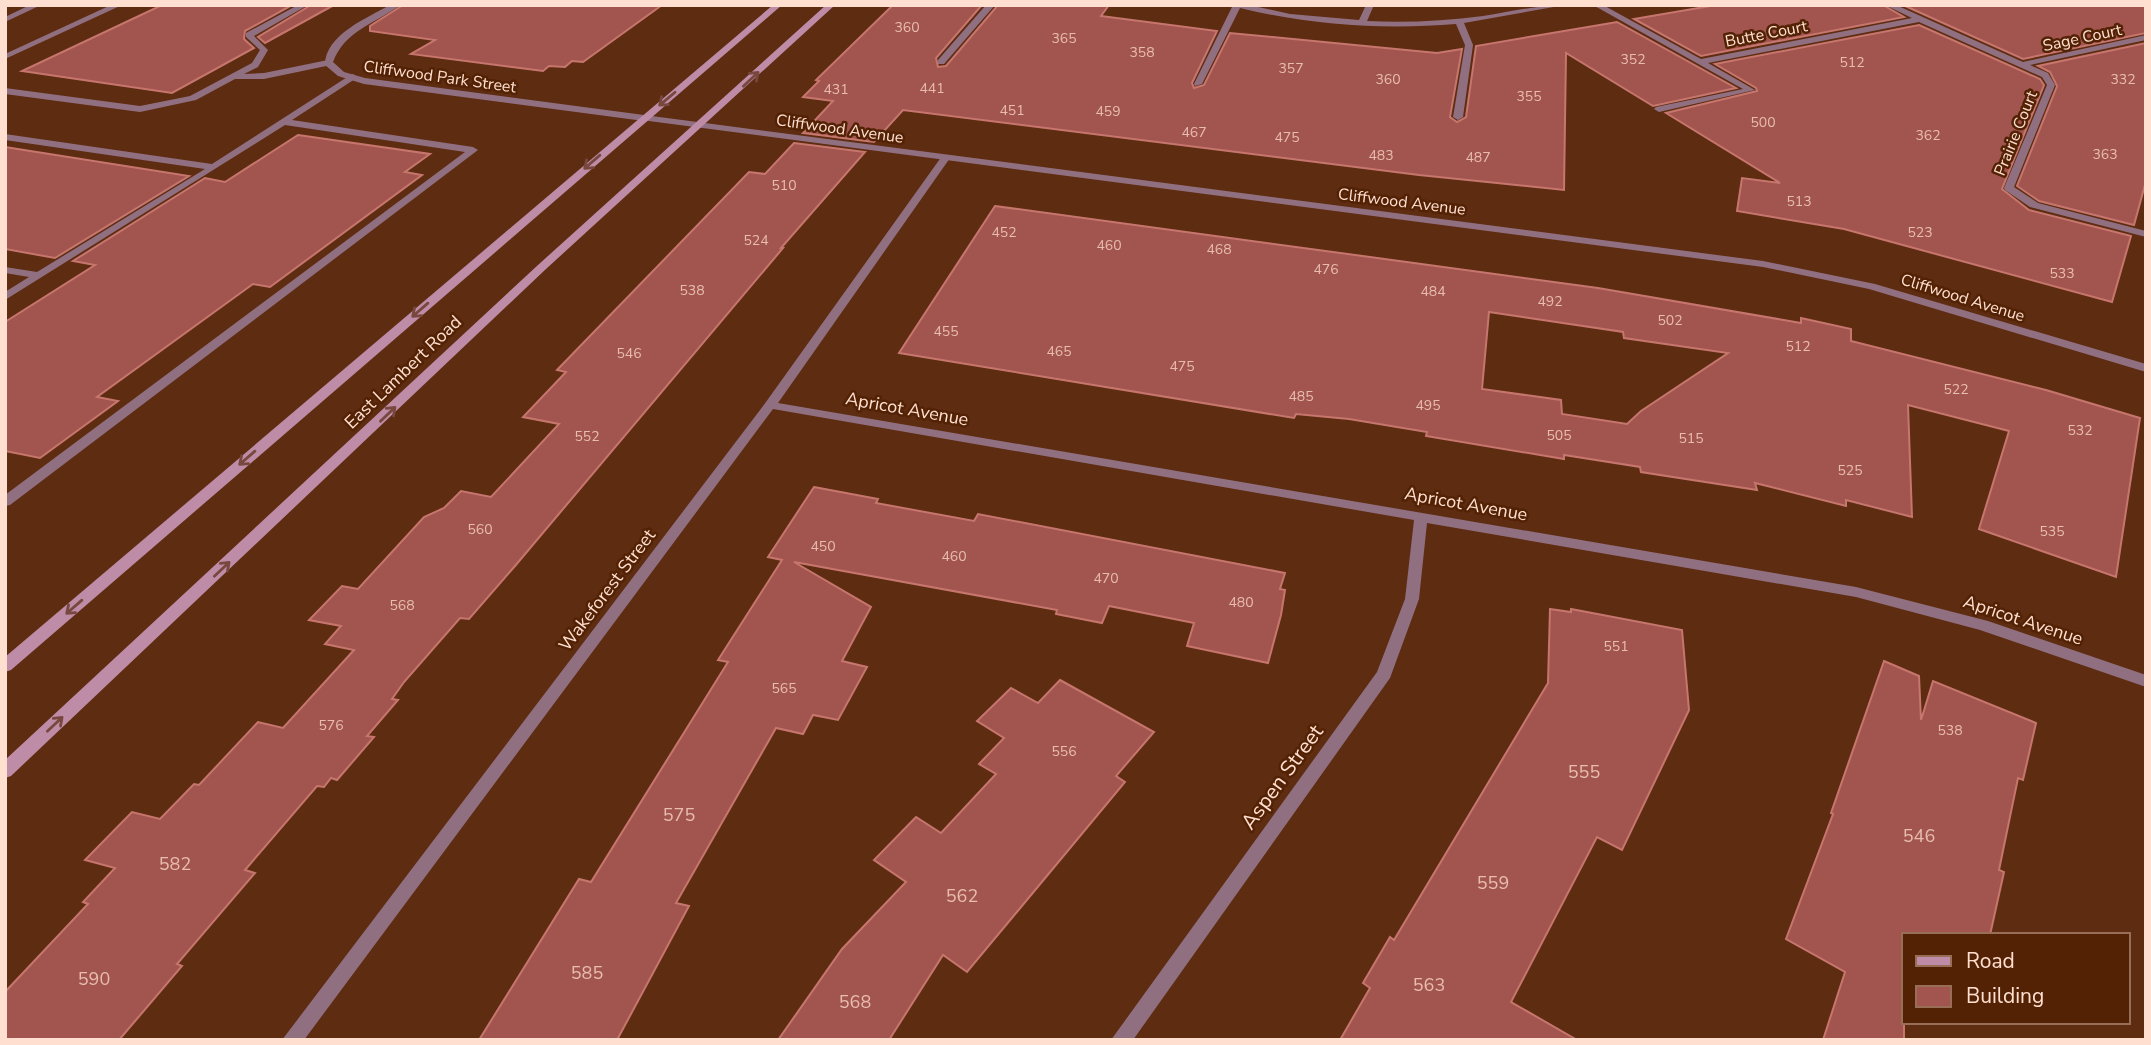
<svg xmlns="http://www.w3.org/2000/svg" width="2151" height="1045" font-family="'Nunito Sans',sans-serif">
<style>
.building{fill:#a2554e;stroke:#c7766e;stroke-width:2;fill-rule:evenodd}
.lines{fill:none;stroke-linecap:round;stroke-linejoin:round}
.service{fill:#907080;fill-rule:evenodd}
.minor{fill:#907080;fill-rule:evenodd}
.tertiary{fill:#907080;fill-rule:evenodd}
.secondary{fill:#be8ca6;fill-rule:evenodd}
.oneway{stroke:#78473d}
.labels{text-anchor:middle;stroke-width:5;stroke-linejoin:round;paint-order:stroke}
.number-label{font-size:14px;fill:#e8bcb0}
.far-street-label{font-size:16px;fill:#ffdfd0;stroke:#532205}
.street-label{font-size:18px;fill:#ffdfd0;stroke:#532205}
.near-number-label{font-size:18px;fill:#e8bcb0}
.near-street-label{font-size:21px;fill:#ffdfd0;stroke:#532205}
</style>
<rect width="100%" height="100%" fill="#5e2c11"/>
<!-- building -->
<g class="building">
<polygon points="162,5 292,5 245,31 244,39 254,48 172,93 22,71"/>
<polygon points="311,5 334,5 265,43 258,37"/>
<polygon points="403,5 662,5 583,62 572,61 565,67 549,66 543,71 411,54 435,40 370,31 370,26"/>
<polygon points="893,5 982,5 936,58 938,67 946,66 998,5 1109,5 1101,16 1217,31 1192,83 1194,88 1204,85 1230,33 1437,53 1462,49 1450,117 1457,122 1466,117 1476,46 1617,22 1736,88 1653,106 1566,53 1564,190 1419,175 903,110 874,142 803,133 833,101 803,97 819,81 816,80"/>
<polygon points="1716,5 1883,5 1904,17 1701,56 1634,19"/>
<polygon points="1903,5 2146,5 2146,33 2023,59"/>
<polygon points="1919,25 2040,79 2044,85 2002,189 2029,210 2131,236 2112,302 1844,229 1737,211 1742,178 1780,183 1666,113 1757,91 1756,88 1715,64"/>
<polygon points="2146,43 2146,181 2134,225 2039,201 2017,186 2057,86 2050,72 2038,66"/>
<polygon points="298,135 430,154 405,172 422,175 270,287 253,284 97,397 118,401 40,458 5,451 5,322 95,265 73,261 205,178 225,182"/>
<polygon points="794,143 865,152 781,248 783,248 515,566 469,619 460,618 404,682 392,699 398,700 367,736 374,737 337,780 331,778 324,787 317,786 245,870 255,873 177,964 182,966 119,1040 5,1040 5,992 88,904 83,902 115,868 85,860 132,812 160,819 194,784 199,785 258,722 283,728 354,650 325,644 341,626 309,620 342,586 358,589 424,517 444,508 461,491 491,497 559,424 523,417 566,372 557,370 749,172 765,174"/>
<polygon points="5,147 189,176 55,258 5,249"/>
<path d="M 995,206 L 1598,288 L 1801,323 L 1801,318 L 1851,329 L 1851,341 L 2046,390 L 2140,418 L 2116,577 L 1979,529 L 2009,431 L 1908,405 L 1912,517 L 1846,500 L 1846,506 L 1755,483 L 1757,490 L 1641,472 L 1640,467 L 1564,455 L 1564,459 L 1426,436 L 1427,432 L 1349,419 L 1296,414 L 1294,418 L 899,353 ZM 1489,312 L 1623,332 L 1624,338 L 1728,353 L 1641,411 L 1627,424 L 1562,414 L 1561,400 L 1482,389 Z"/>
<polygon points="814,487 878,499 876,503 974,521 978,514 1285,573 1280,589 1285,590 1281,615 1268,663 1187,646 1194,623 1109,606 1102,623 1056,614 1057,610 794,562 871,607 842,661 867,667 838,720 813,715 803,734 776,728 676,903 689,906 617,1040 479,1040 579,879 591,882 728,662 718,660 782,560 768,557"/>
<polygon points="1550,609 1571,612 1571,609 1682,630 1689,710 1622,850 1597,837 1511,1002 1577,1040 1340,1040 1370,988 1363,983 1390,937 1394,940 1548,683"/>
<polygon points="1884,661 1919,676 1921,720 1933,681 2036,723 2023,780 2018,778 1999,870 2004,872 1990,935 1904,935 1904,1040 1823,1040 1845,972 1786,939 1833,814 1831,813"/>
<polygon points="1060,680 1154,732 1116,776 1125,782 967,972 943,955 889,1040 778,1040 842,949 906,882 874,860 916,817 941,833 996,774 979,764 1004,738 977,721 1011,688 1038,703"/>
</g>
<g class="lines">
<!-- service -->
<g class="service">
<polygon points="30,5 41,5 5,22 5,17"/>
<polygon points="111,5 122,5 5,59 5,54"/>
<polygon points="298,5 308,5 254,36 268,50 258,67 244,74 264,73 328,60 332,63 331,65 264,79 235,79 196,100 140,112 5,94 5,88 140,106 190,96 252,63 260,50 246,37 246,33"/>
<polygon points="352,74 355,75 355,79 292,120 473,147 478,150 10,505 5,506 5,495 465,152 285,125 5,300 5,292 29,277 5,273 5,267 37,272 205,169 5,140 5,134 212,164"/>
</g>
<!-- minor -->
<g class="minor">
<path d="M 390,5 L 400,5 C 375,24 345,30 333,62 L 344,72 L 365,78 L 644,115 L 649,118 L 644,121 L 364,84 L 338,76 L 325,65 C 325,35 367,18 390,5 Z"/>
<polygon points="986,5 995,5 944,64 938,64 938,60"/>
<path d="M 1233,5 L 1249,5 L 1290,14 L 1359,20 L 1366,5 L 1374,5 L 1367,21 C 1405,23 1444,21 1483,16 C 1510,12 1537,5 1565,5 L 1464,23 L 1473,45 L 1463,117 L 1458,120 L 1453,117 L 1465,45 L 1456,24 C 1383,30 1310,25 1240,8 L 1202,84 L 1195,86 L 1194,84 Z"/>
<polygon points="1593,5 1603,5 1701,59 1912,18 1885,5 1896,5 2023,62 2146,35 2146,40 2030,65 2048,73 2055,85 2014,187 2038,203 2146,231 2146,237 2030,207 2005,190 2004,188 2047,85 2042,77 1919,22 1708,63 1755,90 1659,112 1654,109 1656,107 1743,89"/>
<polygon points="945,155 950,158 778,403 1856,587 1988,621 2146,675 2146,687 1980,630 1856,597 1427,523 1419,599 1390,678 1133,1040 1111,1040 1377,672 1405,599 1414,520 773,409 304,1040 282,1040 766,402 942,156"/>
</g>
<!-- tertiary -->
<polygon class="tertiary" points="644,115 1763,261 1875,284 2146,364 2146,372 1869,289 1763,267 641,120 639,118"/>
<!-- secondary -->
<g class="secondary">
<polygon points="773,5 782,5 11,670 5,672 5,657"/>
<polygon points="826,5 835,5 546,269 11,776 5,778 5,760 538,265"/>
</g>
</g>
<!-- one-way arrows -->
<defs><path id="oneway-shaft" d="M-6 0H5M1.5-3L5.5 0L1.5 3" fill="none" stroke-width="1.6" stroke-linecap="round" stroke-linejoin="round" transform="scale(1.75)"/></defs>
<g class="oneway">
<use href="#oneway-shaft" transform="translate(751 79) rotate(-43)"/>
<use href="#oneway-shaft" transform="translate(667 99) rotate(140)"/>
<use href="#oneway-shaft" transform="translate(592 162) rotate(139)"/>
<use href="#oneway-shaft" transform="translate(420 310) rotate(139)"/>
<use href="#oneway-shaft" transform="translate(388 414) rotate(-44)"/>
<use href="#oneway-shaft" transform="translate(247 458) rotate(139)"/>
<use href="#oneway-shaft" transform="translate(222 569) rotate(-43)"/>
<use href="#oneway-shaft" transform="translate(74 607) rotate(139)"/>
<use href="#oneway-shaft" transform="translate(55 724) rotate(-43)"/>
</g>
<g class="labels">
<!-- number labels -->
<g class="number-label">
<text x="907" y="32">360</text>
<text x="1064" y="43">365</text>
<text x="1142" y="57">358</text>
<text x="1633" y="64">352</text>
<text x="1852" y="67">512</text>
<text x="1291" y="73">357</text>
<text x="1388" y="84">360</text>
<text x="2123" y="84">332</text>
<text x="932" y="93">441</text>
<text x="836" y="94">431</text>
<text x="1529" y="101">355</text>
<text x="1012" y="115">451</text>
<text x="1108" y="116">459</text>
<text x="1763" y="127">500</text>
<text x="1194" y="137">467</text>
<text x="1928" y="140">362</text>
<text x="1287" y="142">475</text>
<text x="2105" y="159">363</text>
<text x="1381" y="160">483</text>
<text x="1478" y="162">487</text>
<text x="784" y="190">510</text>
<text x="1799" y="206">513</text>
<text x="1004" y="237">452</text>
<text x="1920" y="237">523</text>
<text x="756" y="245">524</text>
<text x="1109" y="250">460</text>
<text x="1219" y="254">468</text>
<text x="1326" y="274">476</text>
<text x="2062" y="278">533</text>
<text x="692" y="295">538</text>
<text x="1433" y="296">484</text>
<text x="1550" y="306">492</text>
<text x="1670" y="325">502</text>
<text x="946" y="336">455</text>
<text x="1798" y="351">512</text>
<text x="1059" y="356">465</text>
<text x="629" y="358">546</text>
<text x="1182" y="371">475</text>
<text x="1956" y="394">522</text>
<text x="1301" y="401">485</text>
<text x="1428" y="410">495</text>
<text x="2080" y="435">532</text>
<text x="1559" y="440">505</text>
<text x="587" y="441">552</text>
<text x="1691" y="443">515</text>
<text x="1850" y="475">525</text>
<text x="480" y="534">560</text>
<text x="2052" y="536">535</text>
<text x="823" y="551">450</text>
<text x="954" y="561">460</text>
<text x="1106" y="583">470</text>
<text x="1241" y="607">480</text>
<text x="402" y="610">568</text>
<text x="1616" y="651">551</text>
<text x="784" y="693">565</text>
<text x="331" y="730">576</text>
<text x="1950" y="735">538</text>
<text x="1064" y="756">556</text>
</g>
<!-- far-street labels -->
<g class="far-street-label">
<text transform="translate(1766 33) rotate(-11)" y="6">Butte Court</text>
<text transform="translate(2082 37) rotate(-12)" y="6">Sage Court</text>
<text transform="translate(440 76) rotate(8)" y="6">Cliffwood Park Street</text>
<text transform="translate(840 128) rotate(8)" y="6">Cliffwood Avenue</text>
<text transform="translate(2015 133) rotate(-68)" y="6">Prairie Court</text>
<text transform="translate(1402 201) rotate(7)" y="6">Cliffwood Avenue</text>
<text transform="translate(1963 297) rotate(17)" y="6">Cliffwood Avenue</text>
</g>
<!-- street labels -->
<g class="street-label">
<text transform="translate(403 372) rotate(-44)" y="6">East Lambert Road</text>
<text transform="translate(907 409) rotate(10)" y="6">Apricot Avenue</text>
<text transform="translate(1466 504) rotate(10)" y="6">Apricot Avenue</text>
<text transform="translate(607 590) rotate(-53)" y="6">Wakeforest Street</text>
<text transform="translate(2023 620) rotate(18)" y="6">Apricot Avenue</text>
</g>
<!-- near-number labels -->
<g class="near-number-label">
<text x="1584" y="778">555</text>
<text x="679" y="821">575</text>
<text x="1919" y="842">546</text>
<text x="175" y="870">582</text>
<text x="1493" y="889">559</text>
<text x="962" y="902">562</text>
<text x="587" y="979">585</text>
<text x="94" y="985">590</text>
<text x="1429" y="991">563</text>
<text x="855" y="1008">568</text>
</g>
<!-- near-street labels -->
<g class="near-street-label">
<text transform="translate(1282 777) rotate(-54)" y="7">Aspen Street</text>
</g>
</g>
<!-- border -->
<rect width="2151" height="1045" fill="none" stroke="#ffdfd0" stroke-width="14"/>
<!-- legend -->
<rect x="1902" y="933" width="228" height="91" fill="#532205" stroke="#986e56" stroke-width="2"/>
<rect x="1916" y="956" width="35" height="10" fill="#be8ca6" stroke="#986e56" stroke-width="2"/>
<text x="1966" y="968" font-size="21" fill="#ffdfd0">Road</text>
<rect x="1916" y="986" width="35" height="21" fill="#a2554e" stroke="#986e56" stroke-width="2"/>
<text x="1966" y="1003" font-size="21" fill="#ffdfd0">Building</text>
</svg>
